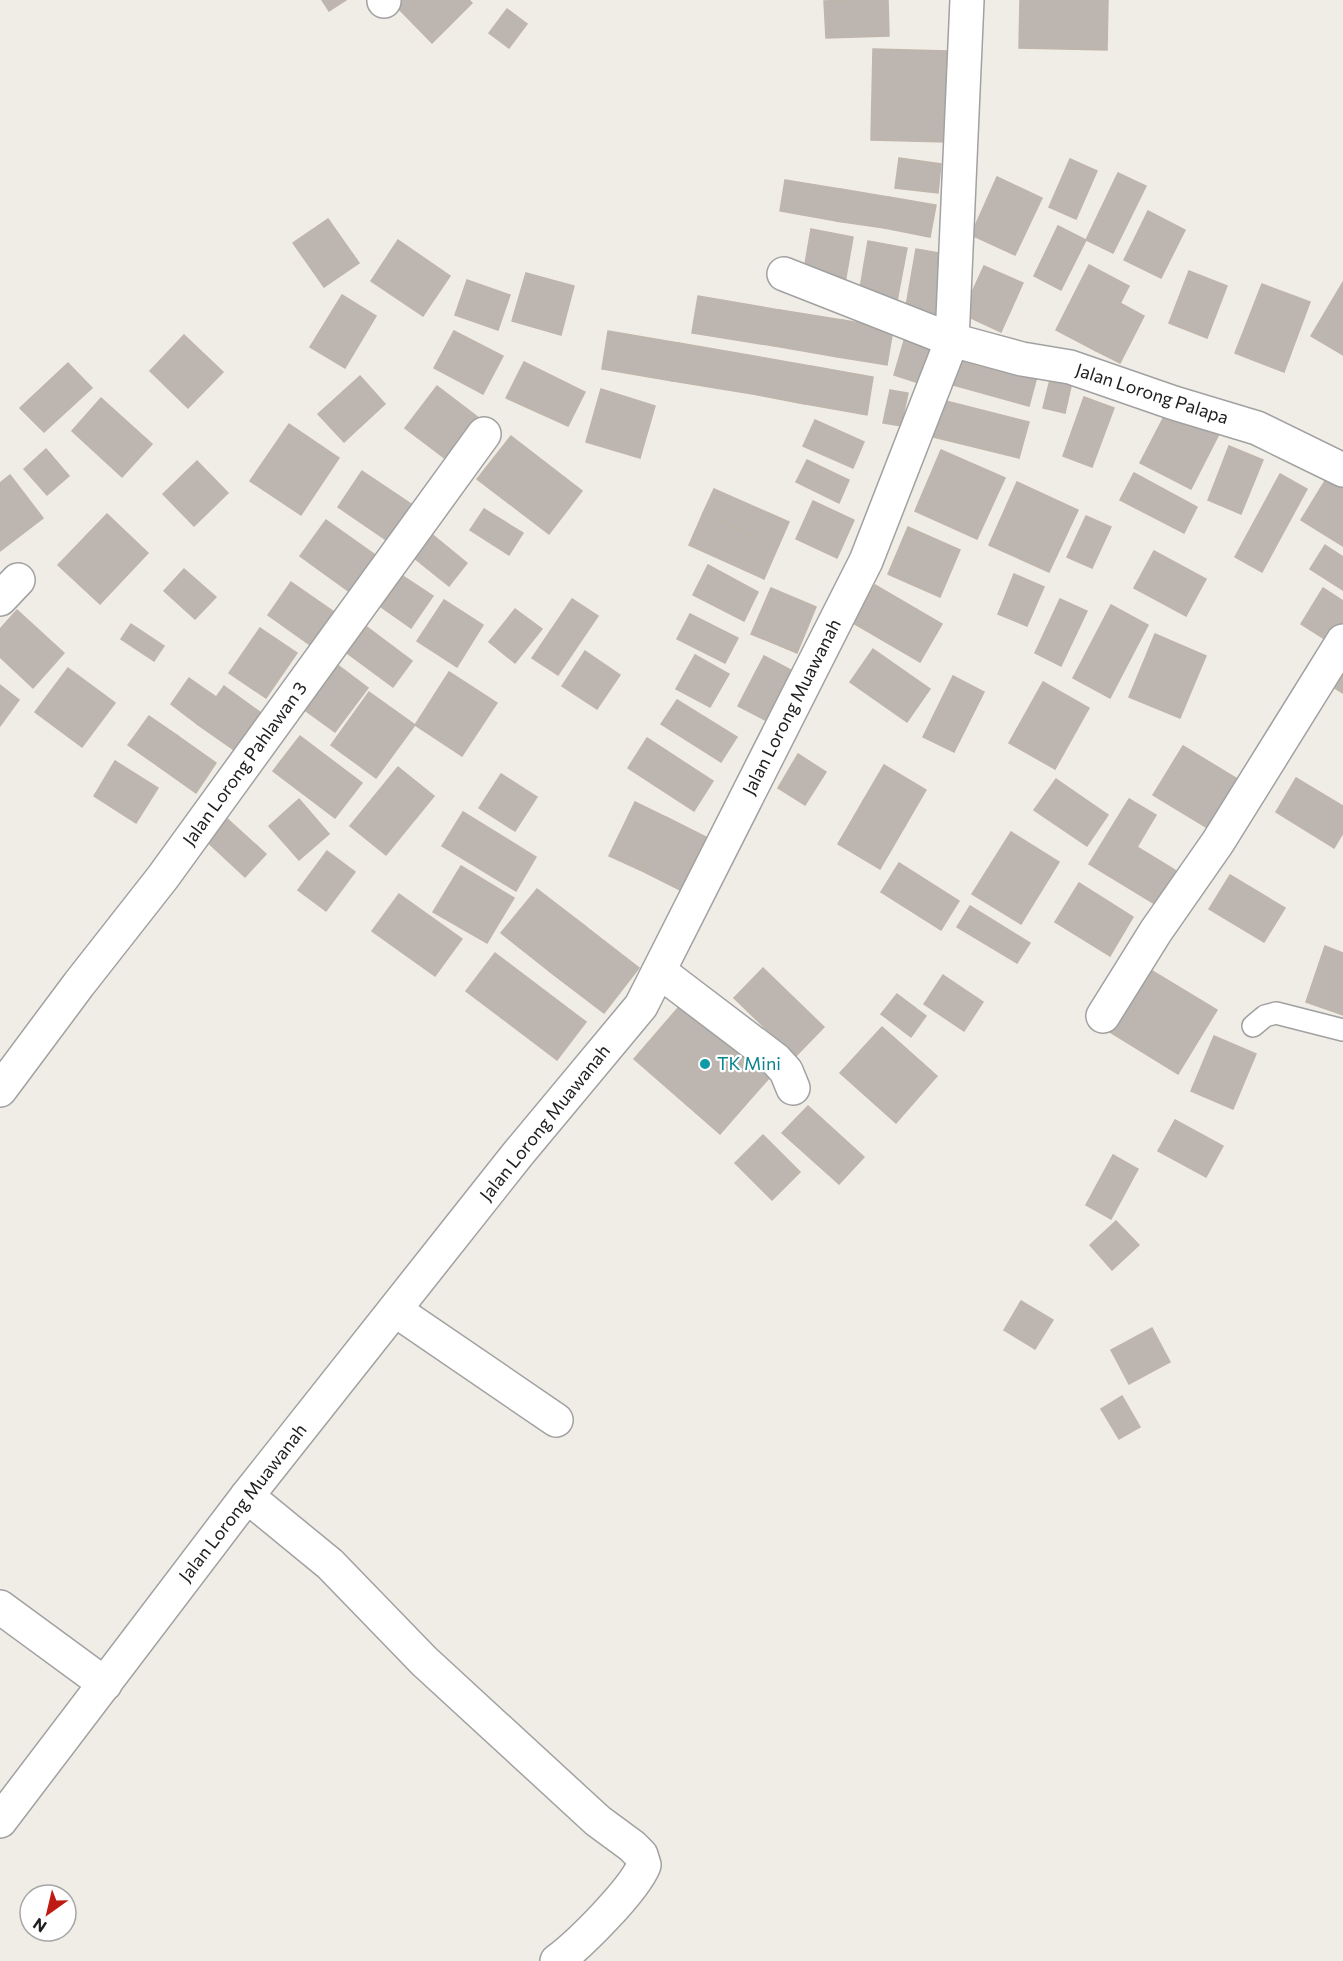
<svg xmlns="http://www.w3.org/2000/svg" width="1343" height="1961" font-family="Commissioner,sans-serif">
<style>
.building{fill:#bdb6b0;stroke:#c0b5ab;stroke-width:1.5}
.lines{fill:none;stroke-linecap:round;stroke-linejoin:round}
.lane-casing{stroke:#a1a1a1;stroke-width:24}
.street-casing{stroke:#a1a1a1;stroke-width:36}
.lane{stroke:#fff;stroke-width:21}
.street{stroke:#fff;stroke-width:33}
.culture-dot{fill:#0f9aa8;stroke:#fff;stroke-width:2}
.labels{text-anchor:middle;stroke-width:4.5;stroke-linejoin:round;paint-order:stroke}
.street-label{font-size:18px;fill:#202020;stroke:#fff}
.culture-label{font-size:18px;fill:#0d838f;stroke:#fff;text-anchor:start}
</style>
<rect width="100%" height="100%" fill="#f0ede7"/>
<!-- building -->
<g class="building">
<polygon points="322,0 346,0 329,11"/>
<polygon points="400,0 431,0 453,22 432,43 395,5"/>
<polygon points="431,0 469,0 472,3 453,22"/>
<polygon points="848,0 888,0 889,36 826,38 824,1"/>
<polygon points="1020,0 1108,0 1107,50 1019,48"/>
<polygon points="507,9 527,24 509,48 489,33"/>
<polygon points="873,49 948,51 946,142 871,140"/>
<polygon points="899,158 941,164 938,193 895,188"/>
<polygon points="1070,159 1097,171 1076,219 1049,207"/>
<polygon points="1118,173 1146,186 1113,253 1086,240"/>
<polygon points="997,177 1042,198 1015,255 971,235"/>
<polygon points="785,180 841,189 836,221 780,211"/>
<polygon points="841,189 889,197 884,228 836,221"/>
<polygon points="889,197 936,205 930,237 884,228"/>
<polygon points="1148,211 1185,230 1161,278 1124,260"/>
<polygon points="328,219 359,263 324,287 293,243"/>
<polygon points="1058,226 1086,240 1061,290 1034,276"/>
<polygon points="811,229 853,237 845,283 803,276"/>
<polygon points="398,240 450,276 423,316 371,281"/>
<polygon points="868,241 907,248 897,301 859,294"/>
<polygon points="916,249 951,255 940,318 905,312"/>
<polygon points="1089,265 1129,286 1096,351 1056,330"/>
<polygon points="984,266 1023,283 1001,332 962,314"/>
<polygon points="1189,271 1227,286 1207,338 1169,323"/>
<polygon points="526,273 574,286 561,335 512,321"/>
<polygon points="467,280 510,295 498,330 455,315"/>
<polygon points="1343,282 1343,355 1311,336"/>
<polygon points="1262,284 1310,302 1284,372 1235,353"/>
<polygon points="342,295 376,316 345,368 310,347"/>
<polygon points="698,296 780,310 774,346 692,333"/>
<polygon points="1120,303 1144,316 1120,363 1096,351"/>
<polygon points="780,310 843,320 837,357 774,346"/>
<polygon points="843,320 893,329 887,365 837,357"/>
<polygon points="454,331 503,356 483,394 434,368"/>
<polygon points="608,331 679,343 672,381 602,369"/>
<polygon points="906,334 932,341 919,383 894,375"/>
<polygon points="184,335 223,372 188,408 150,371"/>
<polygon points="679,343 765,358 758,395 672,381"/>
<polygon points="960,351 1039,369 1029,406 946,383"/>
<polygon points="765,358 811,366 805,404 758,395"/>
<polygon points="524,362 585,392 568,426 506,398"/>
<polygon points="68,363 92,388 44,432 20,408"/>
<polygon points="811,366 873,377 867,415 805,404"/>
<polygon points="1053,368 1074,373 1065,413 1043,408"/>
<polygon points="360,376 385,404 344,442 318,414"/>
<polygon points="437,386 484,422 451,463 405,428"/>
<polygon points="601,389 655,406 640,458 586,442"/>
<polygon points="890,390 908,393 901,426 883,423"/>
<polygon points="1084,397 1114,408 1092,467 1063,456"/>
<polygon points="101,398 152,444 122,477 72,431"/>
<polygon points="942,400 1029,422 1019,458 933,437"/>
<polygon points="1169,407 1219,434 1191,489 1140,463"/>
<polygon points="815,420 864,442 853,468 803,446"/>
<polygon points="289,424 339,458 301,515 250,481"/>
<polygon points="511,436 582,491 549,534 477,479"/>
<polygon points="1229,446 1263,460 1241,514 1208,500"/>
<polygon points="46,449 69,476 47,495 24,469"/>
<polygon points="941,450 1005,478 977,539 915,511"/>
<polygon points="807,460 849,480 839,503 796,482"/>
<polygon points="197,461 228,493 194,526 163,494"/>
<polygon points="362,471 414,506 389,542 338,507"/>
<polygon points="1331,471 1343,479 1343,546 1301,520"/>
<polygon points="1134,473 1197,507 1184,533 1120,500"/>
<polygon points="1280,474 1307,489 1262,572 1235,557"/>
<polygon points="10,475 43,518 0,551 0,483"/>
<polygon points="1017,482 1078,510 1049,572 989,545"/>
<polygon points="714,489 789,522 778,547 703,513"/>
<polygon points="813,501 854,520 837,558 796,539"/>
<polygon points="484,509 523,533 509,555 470,530"/>
<polygon points="703,513 778,547 764,579 689,545"/>
<polygon points="107,514 148,553 100,604 58,565"/>
<polygon points="1086,516 1111,527 1092,568 1067,557"/>
<polygon points="326,520 378,557 351,593 300,556"/>
<polygon points="423,527 467,563 449,586 404,550"/>
<polygon points="908,527 960,550 940,597 888,574"/>
<polygon points="1325,545 1343,557 1343,590 1310,569"/>
<polygon points="1154,551 1206,579 1186,616 1134,588"/>
<polygon points="708,565 758,592 744,621 693,595"/>
<polygon points="184,569 216,597 195,619 164,591"/>
<polygon points="398,573 433,596 411,628 377,604"/>
<polygon points="1014,574 1044,587 1027,626 998,614"/>
<polygon points="291,582 334,612 310,645 268,615"/>
<polygon points="875,585 942,624 920,662 853,623"/>
<polygon points="771,588 816,607 797,653 751,634"/>
<polygon points="1323,588 1343,601 1343,631 1334,645 1301,624"/>
<polygon points="572,599 598,616 558,675 532,658"/>
<polygon points="1060,599 1087,611 1061,666 1035,653"/>
<polygon points="444,600 483,625 457,667 417,641"/>
<polygon points="1111,605 1148,625 1110,698 1073,678"/>
<polygon points="515,609 542,629 515,663 489,642"/>
<polygon points="17,610 64,653 33,688 0,657 0,629"/>
<polygon points="690,614 738,638 725,663 677,639"/>
<polygon points="131,624 164,646 154,661 121,639"/>
<polygon points="367,627 412,661 393,687 347,653"/>
<polygon points="260,628 297,653 266,698 229,673"/>
<polygon points="1155,634 1206,656 1180,718 1129,697"/>
<polygon points="873,649 930,689 907,722 850,682"/>
<polygon points="585,651 620,675 597,709 562,686"/>
<polygon points="1343,652 1343,693 1325,682"/>
<polygon points="695,655 729,674 710,707 676,689"/>
<polygon points="764,656 791,670 765,720 738,706"/>
<polygon points="335,663 368,688 335,732 302,708"/>
<polygon points="68,668 115,703 82,747 35,712"/>
<polygon points="449,672 497,703 462,756 415,725"/>
<polygon points="953,676 984,692 954,752 923,737"/>
<polygon points="189,678 216,697 197,724 171,704"/>
<polygon points="1043,682 1089,708 1055,769 1009,743"/>
<polygon points="0,685 19,700 0,726"/>
<polygon points="224,686 261,713 234,750 197,724"/>
<polygon points="369,692 415,725 376,778 331,745"/>
<polygon points="677,700 737,737 721,762 661,724"/>
<polygon points="149,716 178,736 158,766 128,745"/>
<polygon points="178,736 216,763 196,793 158,766"/>
<polygon points="300,736 362,783 335,818 273,771"/>
<polygon points="647,738 713,781 694,811 628,768"/>
<polygon points="1183,746 1244,783 1214,832 1153,795"/>
<polygon points="798,754 826,772 805,805 778,788"/>
<polygon points="115,761 158,788 136,823 94,796"/>
<polygon points="884,765 926,790 905,826 863,801"/>
<polygon points="398,767 434,796 386,855 350,826"/>
<polygon points="501,774 537,797 515,831 479,808"/>
<polygon points="1296,778 1343,806 1343,833 1334,848 1276,812"/>
<polygon points="1056,779 1108,815 1087,846 1034,810"/>
<polygon points="299,799 329,834 299,860 269,826"/>
<polygon points="1129,799 1156,815 1137,847 1183,875 1163,909 1089,864"/>
<polygon points="863,801 905,826 880,869 838,844"/>
<polygon points="635,802 666,817 640,870 609,856"/>
<polygon points="463,812 536,857 516,891 442,846"/>
<polygon points="222,814 266,854 245,877 202,837"/>
<polygon points="666,817 712,840 686,893 640,870"/>
<polygon points="1011,832 1059,862 1021,924 972,894"/>
<polygon points="327,851 355,872 326,911 298,890"/>
<polygon points="899,863 959,901 941,930 881,892"/>
<polygon points="461,866 514,898 487,943 433,912"/>
<polygon points="1230,875 1285,908 1264,942 1209,909"/>
<polygon points="1079,883 1133,917 1110,956 1055,922"/>
<polygon points="537,889 585,926 549,971 501,933"/>
<polygon points="399,894 462,939 435,976 372,931"/>
<polygon points="970,906 1030,943 1017,963 957,927"/>
<polygon points="585,926 639,968 604,1013 549,971"/>
<polygon points="1325,946 1343,953 1343,1015 1306,1002"/>
<polygon points="495,953 586,1022 557,1060 466,991"/>
<polygon points="1144,966 1217,1010 1178,1074 1105,1029"/>
<polygon points="763,968 824,1027 795,1057 734,998"/>
<polygon points="943,975 983,1002 964,1031 924,1004"/>
<polygon points="690,994 776,1070 720,1134 634,1059"/>
<polygon points="897,994 926,1016 911,1037 881,1014"/>
<polygon points="882,1027 937,1076 896,1123 840,1073"/>
<polygon points="1214,1036 1256,1054 1233,1109 1191,1091"/>
<polygon points="808,1106 864,1157 839,1184 782,1133"/>
<polygon points="1175,1120 1223,1146 1206,1177 1158,1151"/>
<polygon points="763,1135 800,1172 772,1200 735,1163"/>
<polygon points="1113,1155 1138,1169 1111,1219 1086,1205"/>
<polygon points="1116,1221 1139,1245 1112,1270 1090,1245"/>
<polygon points="1021,1301 1053,1320 1035,1349 1004,1330"/>
<polygon points="1152,1328 1170,1362 1129,1384 1111,1350"/>
<polygon points="1122,1396 1140,1427 1119,1439 1101,1409"/>
</g>
<g class="lines">
<!-- lane casing -->
<g class="lane-casing">
<polyline id="lane" points="1253,1026 1265,1016 1276,1013 1343,1030"/>
</g>
<!-- street casing -->
<g class="street-casing">
<g id="street">
<polyline points="384,1 384,0"/>
<polyline points="784,274 952,340 1022,359 1070,367 1174,403 1257,428 1343,470"/>
<polyline points="0,599 18,580"/>
<polyline points="659,971 776,1060 786,1071 793,1088"/>
<polyline points="1103,1016 1156,931 1218,842 1343,641"/>
<polyline points="0,1090 79,984 163,877 484,434"/>
<polyline points="395,1310 556,1420"/>
<path d="M 247,1496 L 330,1564 L 424,1661 L 598,1821 L 632,1846 L 641,1855 L 644,1865 C 634,1890 580,1944 557,1961"/>
<polyline points="0,1607 105,1684"/>
<polyline points="0,1821 247,1496 517,1155 641,1006 866,561 952,340 967,0"/>
</g>
</g>
<!-- lane -->
<use href="#lane" class="lane"/>
<!-- street -->
<use href="#street" class="street"/>
</g>
<!-- markers -->
<circle class="culture-dot" cx="705" cy="1064" r="6"/>
<g class="labels">
<!-- street labels -->
<g class="street-label">
<text transform="translate(1152 394) rotate(18)" y="6">Jalan Lorong Palapa</text>
<text transform="translate(792 707) rotate(-63)" y="6">Jalan Lorong Muawanah</text>
<text transform="translate(245 764) rotate(-54)" y="6">Jalan Lorong Pahlawan 3</text>
<text transform="translate(545 1123) rotate(-51)" y="6">Jalan Lorong Muawanah</text>
<text transform="translate(243 1503) rotate(-52)" y="6">Jalan Lorong Muawanah</text>
</g>
<!-- culture labels -->
<g class="culture-label">
<text x="717" y="1070">TK Mini</text>
</g>
</g>
<!-- north arrow -->
<g transform="translate(48 1913) rotate(214)"><circle r="28" fill="#ffffff" stroke="#a6a6a6" stroke-width="1.5"/>
<path d="M0-4.5L10 22L0 15L-10 22Z" fill="#be1b12"/>
<text y="-9" font-size="16" font-weight="bold" text-anchor="middle" fill="#202020">N</text>
</g>
</svg>
